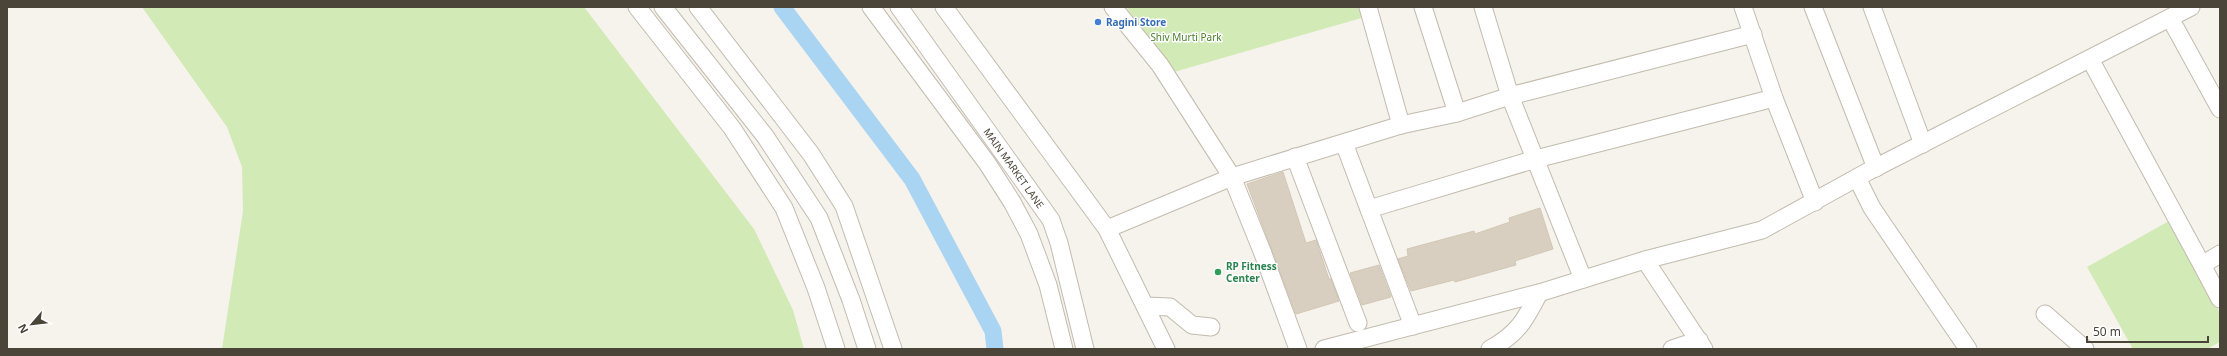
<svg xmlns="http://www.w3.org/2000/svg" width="2227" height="356" font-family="'Noto Sans',sans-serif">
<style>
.green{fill:#d2eab5}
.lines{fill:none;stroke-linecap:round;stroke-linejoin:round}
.canal{stroke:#a9d4f2;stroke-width:17}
.building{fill:#d8cfc1;stroke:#d3c7b4}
.minor-casing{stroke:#c2bbae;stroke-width:19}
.minor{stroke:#fff;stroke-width:17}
.shop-dot{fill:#3f7fe0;stroke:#fff;stroke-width:1.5}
.leisure-dot{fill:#2e9e5b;stroke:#fff;stroke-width:1.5}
.labels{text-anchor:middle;stroke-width:3;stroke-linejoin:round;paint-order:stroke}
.shop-label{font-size:10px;font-weight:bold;fill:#366cbe;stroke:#fff;text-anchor:start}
.park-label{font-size:10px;fill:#4a7f2a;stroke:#fff}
.street-label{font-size:10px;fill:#4b4439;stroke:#fff}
.leisure-label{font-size:10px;font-weight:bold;fill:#27864d;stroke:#fff;text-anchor:start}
</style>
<rect width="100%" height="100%" fill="#f6f3ec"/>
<!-- green -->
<g class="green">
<polygon points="142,7 584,7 754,229 793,310 804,349 222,349 243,211 242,167 227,127"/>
<polygon points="1126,7 1362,7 1365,17 1174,72"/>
<polygon points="2169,221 2220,313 2220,342 2207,349 2133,349 2087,267"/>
</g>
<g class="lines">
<!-- canal -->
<polyline class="canal" points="782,7 912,179 993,331 995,349"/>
</g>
<!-- building -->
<g class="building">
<polygon points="1283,172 1306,243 1316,240 1329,279 1331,279 1339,301 1296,314 1247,184"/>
<polygon points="1540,208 1553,249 1515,261 1516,265 1455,282 1454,280 1411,291 1398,259 1408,256 1407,249 1474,231 1475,234 1510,222 1509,218"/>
<polygon points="1379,265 1391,297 1362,305 1350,273"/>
</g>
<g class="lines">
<!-- minor casing -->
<g class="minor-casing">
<g id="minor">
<polyline points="637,7 732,128 784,208 816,288 836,349"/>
<polyline points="663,7 765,136 819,218 851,300 867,349"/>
<polyline points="698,7 811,154 844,206 893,349"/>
<polyline points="871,7 987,163 1012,202 1029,234 1048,285 1064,349"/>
<path id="s1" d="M 899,7 L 1051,220 L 1059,243 L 1085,349"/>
<polyline points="944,7 1107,229 1166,349"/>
<polyline points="1113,7 1160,65 1232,177 1262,251 1298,349"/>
<polyline points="1368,7 1401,125"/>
<polyline points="1423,7 1457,113"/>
<polyline points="1483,7 1510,96 1753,34"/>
<polyline points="1743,7 1774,98 1815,202"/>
<polyline points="1813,7 1876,168"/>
<polyline points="1872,7 1923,144"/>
<polyline points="2170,18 2220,109"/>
<polyline points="2090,59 2202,265"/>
<polyline points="1344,143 1413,326"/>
<polyline points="1295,157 1358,323"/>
<polyline points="1857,178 1872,208 1968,349"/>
<polyline points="1369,209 1536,159 1774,98"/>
<polyline points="1107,229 1232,177 1401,125 1457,113 1510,96 1583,279"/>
<polyline points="2220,254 2202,265 2220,299"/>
<polyline points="1645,260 1704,349"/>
<polyline points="1145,306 1170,307 1192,325 1211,327"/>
<polyline points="2045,314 2085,349"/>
<polyline points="1324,349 1539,293 1645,260 1762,230 1869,171 2191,7"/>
<path d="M 1490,349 C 1518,334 1525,320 1539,293"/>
<polyline points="1672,349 1699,340"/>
</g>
</g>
<!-- minor -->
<use href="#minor" class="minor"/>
</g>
<!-- markers -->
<circle class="shop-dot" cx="1098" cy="22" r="4"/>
<circle class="leisure-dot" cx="1218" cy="272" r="4"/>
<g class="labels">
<!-- shop labels -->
<g class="shop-label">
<text x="1106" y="26">Ragini Store</text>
</g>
<!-- park labels -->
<g class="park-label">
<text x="1186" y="41">Shiv Murti Park</text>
</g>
<!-- street labels -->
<g class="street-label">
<text dy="4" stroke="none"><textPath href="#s1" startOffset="198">MAIN MARKET LANE</textPath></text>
</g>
<!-- leisure labels -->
<g class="leisure-label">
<text x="1226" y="270">RP Fitness<tspan x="1226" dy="12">Center</tspan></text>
</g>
</g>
<!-- border -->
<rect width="2227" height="356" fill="none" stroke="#4b4439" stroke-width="16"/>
<!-- north arrow -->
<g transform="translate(32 324) rotate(242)" stroke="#ffffff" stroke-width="3" paint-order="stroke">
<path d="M0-3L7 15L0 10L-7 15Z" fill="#4b4439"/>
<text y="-6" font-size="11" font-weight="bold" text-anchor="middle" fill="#4b4439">N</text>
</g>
<!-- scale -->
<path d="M2087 336v6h121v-6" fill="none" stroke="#4b4439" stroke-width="2"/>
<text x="2093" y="336" font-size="12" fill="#4b4439" stroke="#ffffff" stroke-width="3" paint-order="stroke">50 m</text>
</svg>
